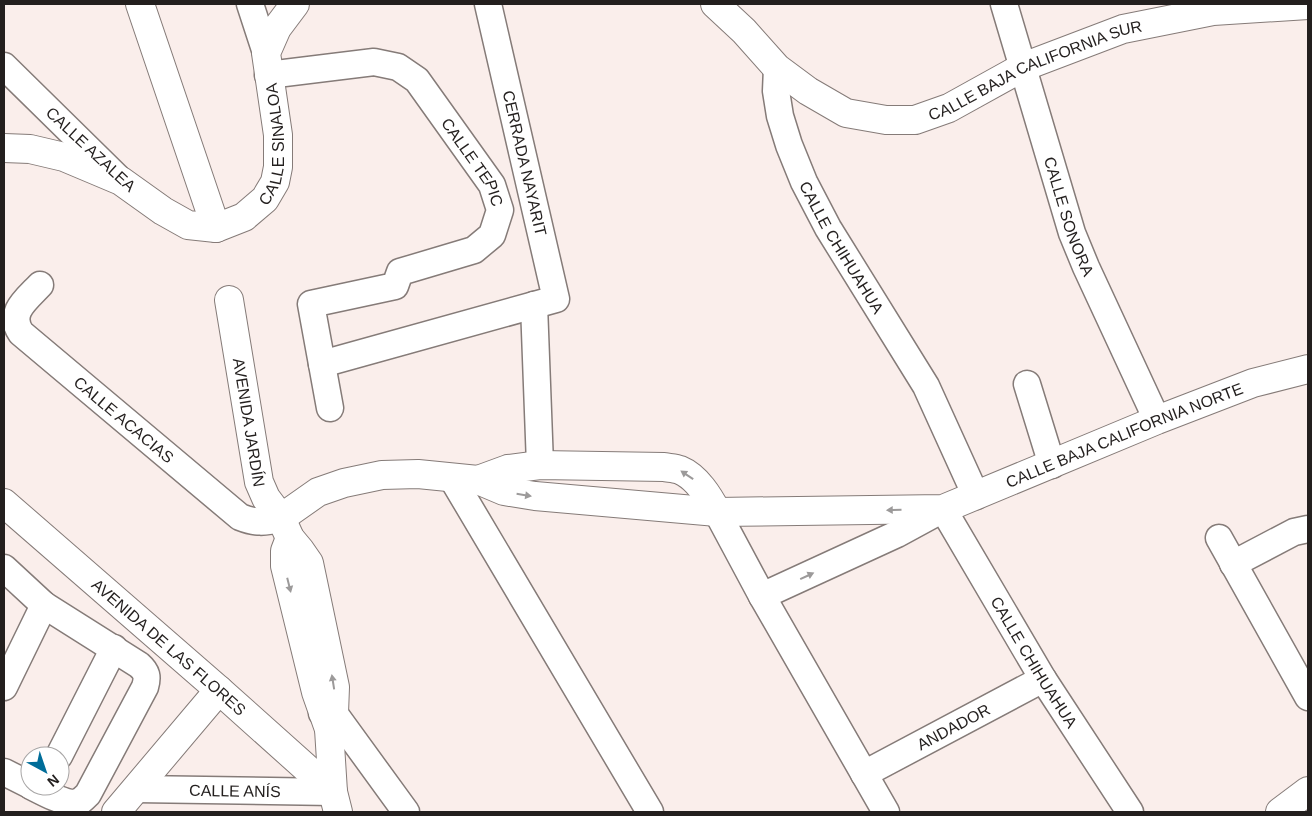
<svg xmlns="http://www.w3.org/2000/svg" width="1312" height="816" font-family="Helvetica,sans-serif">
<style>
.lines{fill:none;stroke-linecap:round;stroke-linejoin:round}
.street-casing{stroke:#857b78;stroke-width:29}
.secondary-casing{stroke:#857b78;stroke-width:30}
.street{stroke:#fff;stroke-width:26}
.secondary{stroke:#fff;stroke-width:28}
.oneway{fill:#9c9a9a}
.labels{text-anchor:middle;stroke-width:4;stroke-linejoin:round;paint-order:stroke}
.street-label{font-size:16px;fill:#231f1e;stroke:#fff}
</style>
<rect width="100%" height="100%" fill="#faeeeb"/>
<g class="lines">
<!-- street casing -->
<g class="street-casing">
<g id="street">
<polyline points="250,4 266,53"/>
<path id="s1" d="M 1004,4 L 1072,233 L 1086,267 L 1157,420"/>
<polyline points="4,66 119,179"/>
<path id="s2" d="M 777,68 L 776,91 L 780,116 L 789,145 L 804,182 L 828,228 L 926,386 L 976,496"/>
<path id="s3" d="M 268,75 L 374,62 L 398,67 L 417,80 L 492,185 L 500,210 L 492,235 L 474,250 L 400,272 L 395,286 L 311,304 L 330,408"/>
<path id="s4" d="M 40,285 C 27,299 7,313 21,333 L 240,517 C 255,523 265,523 281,518"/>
<polyline points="534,305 540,465"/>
<polyline points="322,364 556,299 488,4"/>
<polyline points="1027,384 1052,465"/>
<polyline points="452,478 650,812"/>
<polyline points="717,512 762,596 886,812"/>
<polyline points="1219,538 1308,697"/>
<polyline points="1233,564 1294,532 1308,529"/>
<path d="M 4,568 L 44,605 L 139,665 C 147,672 148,677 145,687 L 88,794 C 84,798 81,802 74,803 C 63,803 41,791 31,786"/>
<path id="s5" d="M 762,596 L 897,534 L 943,509 L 1043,679 L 1130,812"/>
<polyline points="4,687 44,605"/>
<polyline points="322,713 334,713 406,812"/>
<polyline points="59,756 114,648"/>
<polyline points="4,772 30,785"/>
<path id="s6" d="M 864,774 L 1043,679"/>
<path id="s7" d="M 136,789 L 333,792"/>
</g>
</g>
<!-- secondary casing -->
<g class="secondary-casing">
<g id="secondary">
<polyline points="140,4 216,228"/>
<path id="s8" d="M 715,4 L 744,31 L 777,68 L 808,91 L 846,113 L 886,120 L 915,120 L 949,108 L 1023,67 L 1123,29 L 1213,11 L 1308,5"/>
<path id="s9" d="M 4,148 L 30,149 L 64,157 L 121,181 L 163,211 L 188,225 L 216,228 L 244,217 L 265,199 L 275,182 L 278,167 L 278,135 L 266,53 L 277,28 L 295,4"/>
<path id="s10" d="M 229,300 L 259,482 L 266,498 L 281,518 L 290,538 L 300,550 L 309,563 L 335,687 L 334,713 L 329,729"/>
<path d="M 478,480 L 508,469 L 540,465 L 664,467 C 669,468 675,468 680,470 C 697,477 709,497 717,512"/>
<path id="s11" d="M 4,503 L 219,690 L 333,792"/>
<path id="s12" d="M 281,518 L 318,492 L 344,483 L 382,475 L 418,474 L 478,480 L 504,491 L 535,496 L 717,512 L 943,509 L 1157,420 L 1253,383 L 1308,369"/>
<polyline points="290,538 285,551 285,566 316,692 329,729 333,792 338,812"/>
<polyline points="116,812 219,690"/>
<polyline points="1280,812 1308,791"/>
</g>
</g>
<!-- street -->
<use href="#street" class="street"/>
<!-- secondary -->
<use href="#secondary" class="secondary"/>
</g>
<!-- one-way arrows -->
<defs><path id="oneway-solid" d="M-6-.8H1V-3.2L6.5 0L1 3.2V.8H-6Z" transform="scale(1.25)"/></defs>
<g class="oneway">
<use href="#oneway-solid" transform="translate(687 475) rotate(-146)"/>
<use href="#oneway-solid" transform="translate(524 495) rotate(9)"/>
<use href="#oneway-solid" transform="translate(894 510) rotate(179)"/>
<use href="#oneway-solid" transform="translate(807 576) rotate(-25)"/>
<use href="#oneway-solid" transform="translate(289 585) rotate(76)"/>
<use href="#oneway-solid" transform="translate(333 682) rotate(-99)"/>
</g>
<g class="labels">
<!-- street labels -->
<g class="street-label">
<text dy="6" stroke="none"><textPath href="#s8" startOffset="372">CALLE BAJA CALIFORNIA SUR</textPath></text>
<text dy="6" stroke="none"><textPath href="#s9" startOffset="346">CALLE SINALOA</textPath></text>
<text transform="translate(91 149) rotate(43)" y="6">CALLE AZALEA</text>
<text dy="6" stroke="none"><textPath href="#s3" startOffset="254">CALLE TEPIC</textPath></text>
<text transform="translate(525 163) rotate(77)" y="6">CERRADA NAYARIT</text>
<text dy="6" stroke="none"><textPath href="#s1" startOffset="222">CALLE SONORA</textPath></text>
<text dy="6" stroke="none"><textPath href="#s2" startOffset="194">CALLE CHIHUAHUA</textPath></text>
<text dy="6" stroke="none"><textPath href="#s4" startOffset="192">CALLE ACACIAS</textPath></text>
<text dy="6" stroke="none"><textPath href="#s10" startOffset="124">AVENIDA JARDÍN</textPath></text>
<text dy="6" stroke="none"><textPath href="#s12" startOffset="872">CALLE BAJA CALIFORNIA NORTE</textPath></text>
<text dy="6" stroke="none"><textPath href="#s11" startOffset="219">AVENIDA DE LAS FLORES</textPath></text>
<text dy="6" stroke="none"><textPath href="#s5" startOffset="379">CALLE CHIHUAHUA</textPath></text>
<text dy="6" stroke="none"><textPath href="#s6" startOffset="101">ANDADOR</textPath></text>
<text dy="6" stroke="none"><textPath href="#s7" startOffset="99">CALLE ANÍS</textPath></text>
</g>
</g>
<!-- border -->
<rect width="1312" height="816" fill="none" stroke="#231f1e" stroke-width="10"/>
<!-- north arrow -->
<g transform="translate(45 771) rotate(140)"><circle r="24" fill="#ffffff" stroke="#a7a5a5"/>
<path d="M0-4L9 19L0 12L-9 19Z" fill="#006d99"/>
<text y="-8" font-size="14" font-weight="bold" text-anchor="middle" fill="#231f1e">N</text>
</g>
</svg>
